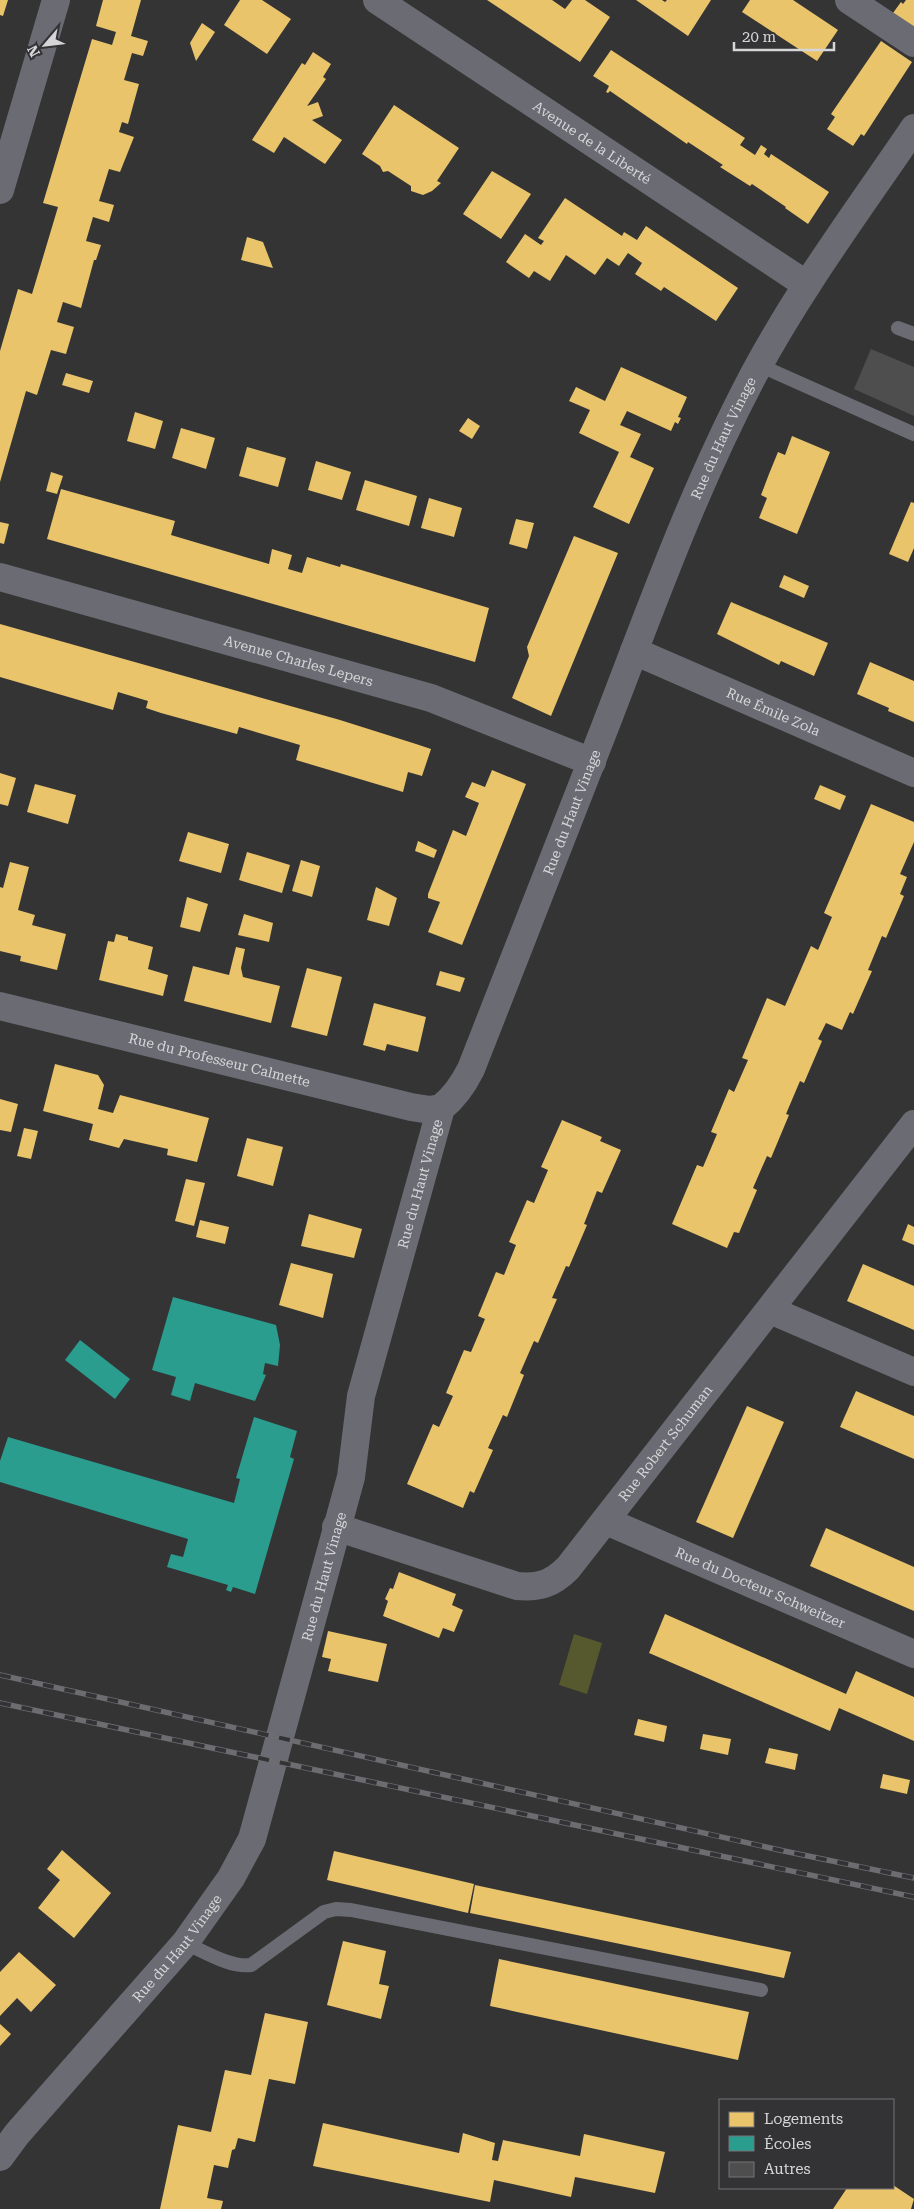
<svg xmlns="http://www.w3.org/2000/svg" width="914" height="2209" font-family="'Roboto Serif',serif">
<style>
.green{fill:#56582d}
.homes{fill:#e9c46a}
.schools{fill:#2a9d8f}
.building{fill:#4e4e4f}
.lines{fill:none;stroke-linecap:round;stroke-linejoin:round}
.service{stroke:#6b6b74;stroke-width:14}
.minor{stroke:#6b6b74;stroke-width:28}
.rail-casing{stroke:#6d6d71;stroke-width:5.5}
.rail{stroke:#333336;stroke-width:4;stroke-dasharray:11;stroke-linecap:butt}
.labels{text-anchor:middle;stroke-width:5;stroke-linejoin:round;paint-order:stroke}
.street-label{font-size:14px;fill:#d6d6d8;stroke:#333336}
</style>
<rect width="100%" height="100%" fill="#343435"/>
<!-- green -->
<polygon class="green" points="574,1634 602,1643 587,1694 559,1685"/>
<!-- homes -->
<g class="homes">
<polygon points="0,0 8,0 3,16 0,15"/>
<polygon points="103,0 141,0 131,36 148,41 143,56 132,53 124,80 139,84 128,124 122,122 119,132 134,137 120,172 109,169 99,201 114,205 109,222 93,217 86,241 101,245 96,260 94,260 81,308 63,302 57,322 74,327 66,354 51,350 37,395 26,391 0,482 0,351 18,289 32,294 58,207 43,203 92,39 112,45 116,32 96,26"/>
<polygon points="240,0 262,0 291,19 267,54 224,25"/>
<polygon points="487,0 552,0 565,9 572,0 585,0 610,17 580,62"/>
<polygon points="636,0 662,0 665,2 667,0 711,0 688,36"/>
<polygon points="750,0 793,0 838,30 817,61 742,12"/>
<polygon points="906,0 914,0 914,27 893,13 901,2 903,4"/>
<polygon points="202,23 215,32 196,61 190,43"/>
<polygon points="881,41 912,62 864,136 861,134 853,146 827,129 835,117 831,114"/>
<polygon points="611,50 745,138 740,145 755,155 761,145 767,149 764,154 769,158 771,154 829,192 808,224 785,208 786,207 752,184 750,186 720,167 723,165 688,142 687,144 610,91 608,93 606,92 609,86 593,76"/>
<polygon points="313,52 331,64 323,77 326,79 307,106 318,102 323,116 312,120 342,140 325,164 284,137 274,153 252,140 302,63 305,65"/>
<polygon points="394,105 459,148 437,181 441,183 432,191 423,195 411,191 411,186 388,171 383,172 380,166 362,154"/>
<polygon points="492,171 531,194 501,239 463,214"/>
<polygon points="565,198 622,236 624,232 637,240 646,226 738,288 716,321 664,287 661,291 635,274 642,263 628,253 619,266 607,258 595,275 566,255 550,281 534,271 529,278 506,262 525,234 541,245 544,241 538,238"/>
<polygon points="247,237 263,242 273,268 241,260"/>
<polygon points="621,367 687,397 678,417 681,418 678,424 675,422 671,431 627,411 620,425 641,434 630,457 654,468 629,524 593,507 619,452 579,433 590,410 569,401 576,387 605,401"/>
<polygon points="66,373 93,381 89,393 62,385"/>
<polygon points="135,412 163,421 155,449 127,441"/>
<polygon points="468,418 480,426 472,439 459,431"/>
<polygon points="181,428 215,438 206,469 172,458"/>
<polygon points="792,436 830,452 797,534 759,518 767,498 761,495 769,474 778,452 785,455"/>
<polygon points="247,447 286,458 278,487 239,476"/>
<polygon points="316,461 351,472 342,500 308,490"/>
<polygon points="51,472 63,476 57,494 46,491"/>
<polygon points="365,480 417,496 409,526 356,510"/>
<polygon points="61,489 175,521 171,535 269,564 272,549 292,555 288,569 302,573 307,557 340,567 341,564 489,608 475,662 47,539"/>
<polygon points="429,498 462,508 454,537 421,528"/>
<polygon points="911,502 914,503 914,548 908,562 889,554"/>
<polygon points="516,519 534,523 527,549 509,544"/>
<polygon points="0,522 9,524 4,544 0,543"/>
<polygon points="574,536 618,553 551,716 512,698 529,656 527,647"/>
<polygon points="784,575 809,586 804,598 779,587"/>
<polygon points="731,602 828,643 814,676 781,661 779,665 717,634"/>
<polygon points="0,624 340,720 416,744 431,749 422,776 408,772 403,792 296,760 300,745 239,727 237,734 161,713 146,708 148,701 118,692 113,710 0,677"/>
<polygon points="870,662 914,681 914,722 888,711 889,708 857,694"/>
<polygon points="492,770 526,784 462,945 428,932 440,902 428,898 428,894 453,830 466,836 479,803 465,797 472,782 485,787"/>
<polygon points="0,773 16,778 8,806 0,804"/>
<polygon points="35,784 76,795 68,824 27,812"/>
<polygon points="820,785 846,796 840,810 814,799"/>
<polygon points="871,804 914,822 914,842 900,874 907,877 900,894 904,896 886,938 882,936 868,970 872,971 853,1014 850,1012 842,1030 826,1023 818,1039 822,1041 804,1083 800,1081 786,1114 789,1115 771,1158 767,1156 753,1188 757,1190 739,1233 734,1232 727,1248 672,1224 697,1165 703,1167 717,1134 711,1132 729,1089 734,1092 748,1060 742,1058 767,998 785,1006 811,946 818,950 832,917 824,913"/>
<polygon points="188,832 229,844 221,873 179,861"/>
<polygon points="418,841 437,850 434,858 415,851"/>
<polygon points="247,852 290,865 282,893 239,880"/>
<polygon points="301,860 320,866 312,897 292,891"/>
<polygon points="10,862 29,867 18,910 35,915 32,925 66,934 57,970 20,961 21,956 0,951 0,887 3,888"/>
<polygon points="376,887 397,898 389,926 367,920"/>
<polygon points="187,897 208,904 200,932 180,927"/>
<polygon points="244,914 273,923 269,942 238,935"/>
<polygon points="116,934 128,937 128,940 153,947 148,969 168,975 163,996 99,980 108,941 114,942"/>
<polygon points="236,947 245,949 241,968 243,977 280,986 271,1023 184,1001 193,966 229,975"/>
<polygon points="307,968 342,977 327,1036 291,1027"/>
<polygon points="440,971 465,978 460,992 436,985"/>
<polygon points="374,1003 426,1017 418,1052 387,1044 385,1051 363,1045"/>
<polygon points="55,1064 98,1075 104,1085 98,1109 113,1113 120,1095 209,1118 197,1162 167,1155 168,1149 124,1139 119,1148 89,1140 93,1124 43,1111"/>
<polygon points="0,1099 18,1104 11,1132 0,1130"/>
<polygon points="562,1120 602,1137 600,1141 621,1150 602,1193 597,1191 584,1224 587,1225 569,1267 566,1266 552,1298 557,1299 538,1343 534,1341 520,1373 524,1375 507,1417 503,1415 488,1448 493,1450 474,1493 470,1491 463,1508 407,1484 433,1424 439,1427 453,1396 446,1393 464,1350 471,1352 485,1319 478,1316 496,1272 504,1275 516,1245 509,1242 527,1200 534,1203 548,1170 541,1167"/>
<polygon points="24,1128 38,1131 31,1159 17,1156"/>
<polygon points="247,1138 283,1147 273,1186 237,1176"/>
<polygon points="186,1179 205,1183 194,1226 175,1221"/>
<polygon points="309,1214 362,1229 354,1258 301,1246"/>
<polygon points="200,1220 229,1227 225,1244 196,1237"/>
<polygon points="908,1224 914,1227 914,1245 902,1240"/>
<polygon points="291,1263 333,1274 323,1318 279,1305"/>
<polygon points="863,1264 914,1286 914,1330 847,1301"/>
<polygon points="856,1391 914,1416 914,1459 840,1427"/>
<polygon points="747,1406 784,1422 733,1538 696,1522"/>
<polygon points="826,1528 914,1567 914,1611 810,1566"/>
<polygon points="399,1572 456,1594 452,1605 463,1610 454,1632 443,1628 439,1638 383,1616 388,1601 385,1599 390,1588 393,1589"/>
<polygon points="665,1614 846,1694 856,1671 914,1697 914,1741 839,1708 830,1731 649,1653"/>
<polygon points="328,1631 387,1644 378,1682 328,1671 331,1659 322,1657"/>
<polygon points="638,1719 667,1726 664,1742 634,1735"/>
<polygon points="703,1734 731,1739 728,1755 700,1749"/>
<polygon points="769,1748 798,1754 795,1770 765,1763"/>
<polygon points="883,1774 910,1780 907,1794 880,1788"/>
<polygon points="62,1850 111,1893 74,1938 38,1908 60,1880 47,1869"/>
<polygon points="334,1851 474,1884 468,1913 327,1880"/>
<polygon points="475,1885 791,1952 784,1978 470,1913"/>
<polygon points="343,1941 386,1951 379,1984 389,1986 381,2019 327,2005"/>
<polygon points="19,1952 56,1985 31,2012 17,1998 0,2016 0,1972"/>
<polygon points="499,1959 749,2012 738,2060 490,2006"/>
<polygon points="265,2013 308,2022 295,2084 269,2079 255,2142 238,2138 235,2149 232,2150 228,2168 214,2165 207,2198 223,2201 221,2209 160,2209 178,2125 211,2132 225,2070 251,2075"/>
<polygon points="0,2024 11,2034 0,2046"/>
<polygon points="323,2123 459,2153 463,2133 495,2143 492,2160 498,2161 503,2140 580,2156 584,2134 665,2152 655,2193 575,2177 571,2197 494,2180 490,2202 313,2166"/>
<polygon points="893,2185 914,2199 911,2209 833,2209 847,2188 893,2188"/>
</g>
<!-- schools -->
<g class="schools">
<polygon points="173,1297 276,1325 280,1345 278,1366 265,1363 263,1374 266,1375 255,1401 195,1383 190,1401 171,1395 176,1377 152,1370"/>
<polygon points="80,1340 130,1379 115,1399 65,1360"/>
<polygon points="254,1417 297,1431 290,1457 294,1459 255,1594 233,1587 231,1592 226,1590 228,1585 167,1567 171,1554 183,1557 188,1539 0,1482 0,1461 8,1437 234,1503 240,1479 236,1478"/>
</g>
<!-- building -->
<polygon class="building" points="871,349 914,367 914,416 854,389"/>
<g class="lines">
<!-- service -->
<g class="service">
<polyline points="898,328 914,334"/>
<polyline points="759,365 914,434"/>
<path d="M 185,1943 C 204,1951 230,1968 251,1965 L 324,1912 L 336,1909 L 351,1910 L 761,1990"/>
</g>
<!-- minor -->
<g class="minor">
<path id="s1" d="M 377,0 L 807,285"/>
<polyline points="849,0 914,43"/>
<polyline points="0,190 56,0"/>
<path id="s2" d="M 0,577 L 431,698 L 592,762"/>
<path id="s3" d="M 634,651 L 914,773"/>
<path id="s4" d="M 0,1006 L 411,1107 L 430,1110 L 441,1108"/>
<polyline points="770,1310 914,1372"/>
<path id="s5" d="M 606,1521 L 914,1654"/>
<path id="s6" d="M 336,1527 L 517,1586 C 539,1588 552,1584 568,1568 L 914,1124"/>
<path id="s7" d="M 0,2157 L 17,2134 L 185,1943 L 231,1878 L 252,1839 L 351,1477 L 361,1396 L 441,1108 C 455,1097 463,1085 471,1069 C 515,955 561,841 605,727 C 651,608 694,487 754,374 C 800,288 859,209 914,128"/>
</g>
<!-- rail casing -->
<g class="rail-casing">
<g id="rail">
<polyline points="0,1675 784,1851 914,1878"/>
<polyline points="0,1703 914,1897"/>
</g>
</g>
<!-- rail -->
<use href="#rail" class="rail"/>
</g>
<g class="labels">
<!-- street labels -->
<g class="street-label">
<text dy="5" stroke="none"><textPath href="#s1" startOffset="258">Avenue de la Liberté</textPath></text>
<text dy="5" stroke="none"><textPath href="#s7" startOffset="1892">Rue du Haut Vinage</textPath></text>
<text dy="5" stroke="none"><textPath href="#s2" startOffset="310">Avenue Charles Lepers</textPath></text>
<text dy="5" stroke="none"><textPath href="#s3" startOffset="152">Rue Émile Zola</textPath></text>
<text dy="5" stroke="none"><textPath href="#s7" startOffset="1488">Rue du Haut Vinage</textPath></text>
<text dy="5" stroke="none"><textPath href="#s4" startOffset="226">Rue du Professeur Calmette</textPath></text>
<text dy="5" stroke="none"><textPath href="#s7" startOffset="1084">Rue du Haut Vinage</textPath></text>
<text dy="5" stroke="none"><textPath href="#s6" startOffset="405">Rue Robert Schuman</textPath></text>
<text dy="5" stroke="none"><textPath href="#s7" startOffset="679">Rue du Haut Vinage</textPath></text>
<text dy="5" stroke="none"><textPath href="#s5" startOffset="168">Rue du Docteur Schweitzer</textPath></text>
<text dy="5" stroke="none"><textPath href="#s7" startOffset="274">Rue du Haut Vinage</textPath></text>
</g>
</g>
<!-- legend -->
<rect x="719" y="2099" width="175" height="90" fill="#333336" stroke="#747477"/>
<rect x="729" y="2112" width="25" height="15" fill="#e9c46a" stroke="#747477"/>
<text x="764" y="2124" font-size="15" fill="#d6d6d8">Logements</text>
<rect x="729" y="2136" width="25" height="15" fill="#2a9d8f" stroke="#747477"/>
<text x="764" y="2149" font-size="15" fill="#d6d6d8">Écoles</text>
<rect x="729" y="2162" width="25" height="15" fill="#4e4e4f" stroke="#747477"/>
<text x="764" y="2174" font-size="15" fill="#d6d6d8">Autres</text>
<!-- north arrow -->
<g transform="translate(45 45) rotate(242)" stroke="#333336" stroke-width="4" paint-order="stroke">
<path d="M0-4L9 19L0 12L-9 19Z" fill="#d6d6d8"/>
<text y="-8" font-size="14" font-weight="bold" text-anchor="middle" fill="#d6d6d8">N</text>
</g>
<!-- scale -->
<path d="M734 42v8h100v-8" fill="none" stroke="#d6d6d8" stroke-width="2.5"/>
<text x="742" y="42" font-size="15" fill="#d6d6d8" stroke="#333336" stroke-width="4" paint-order="stroke">20 m</text>
</svg>
